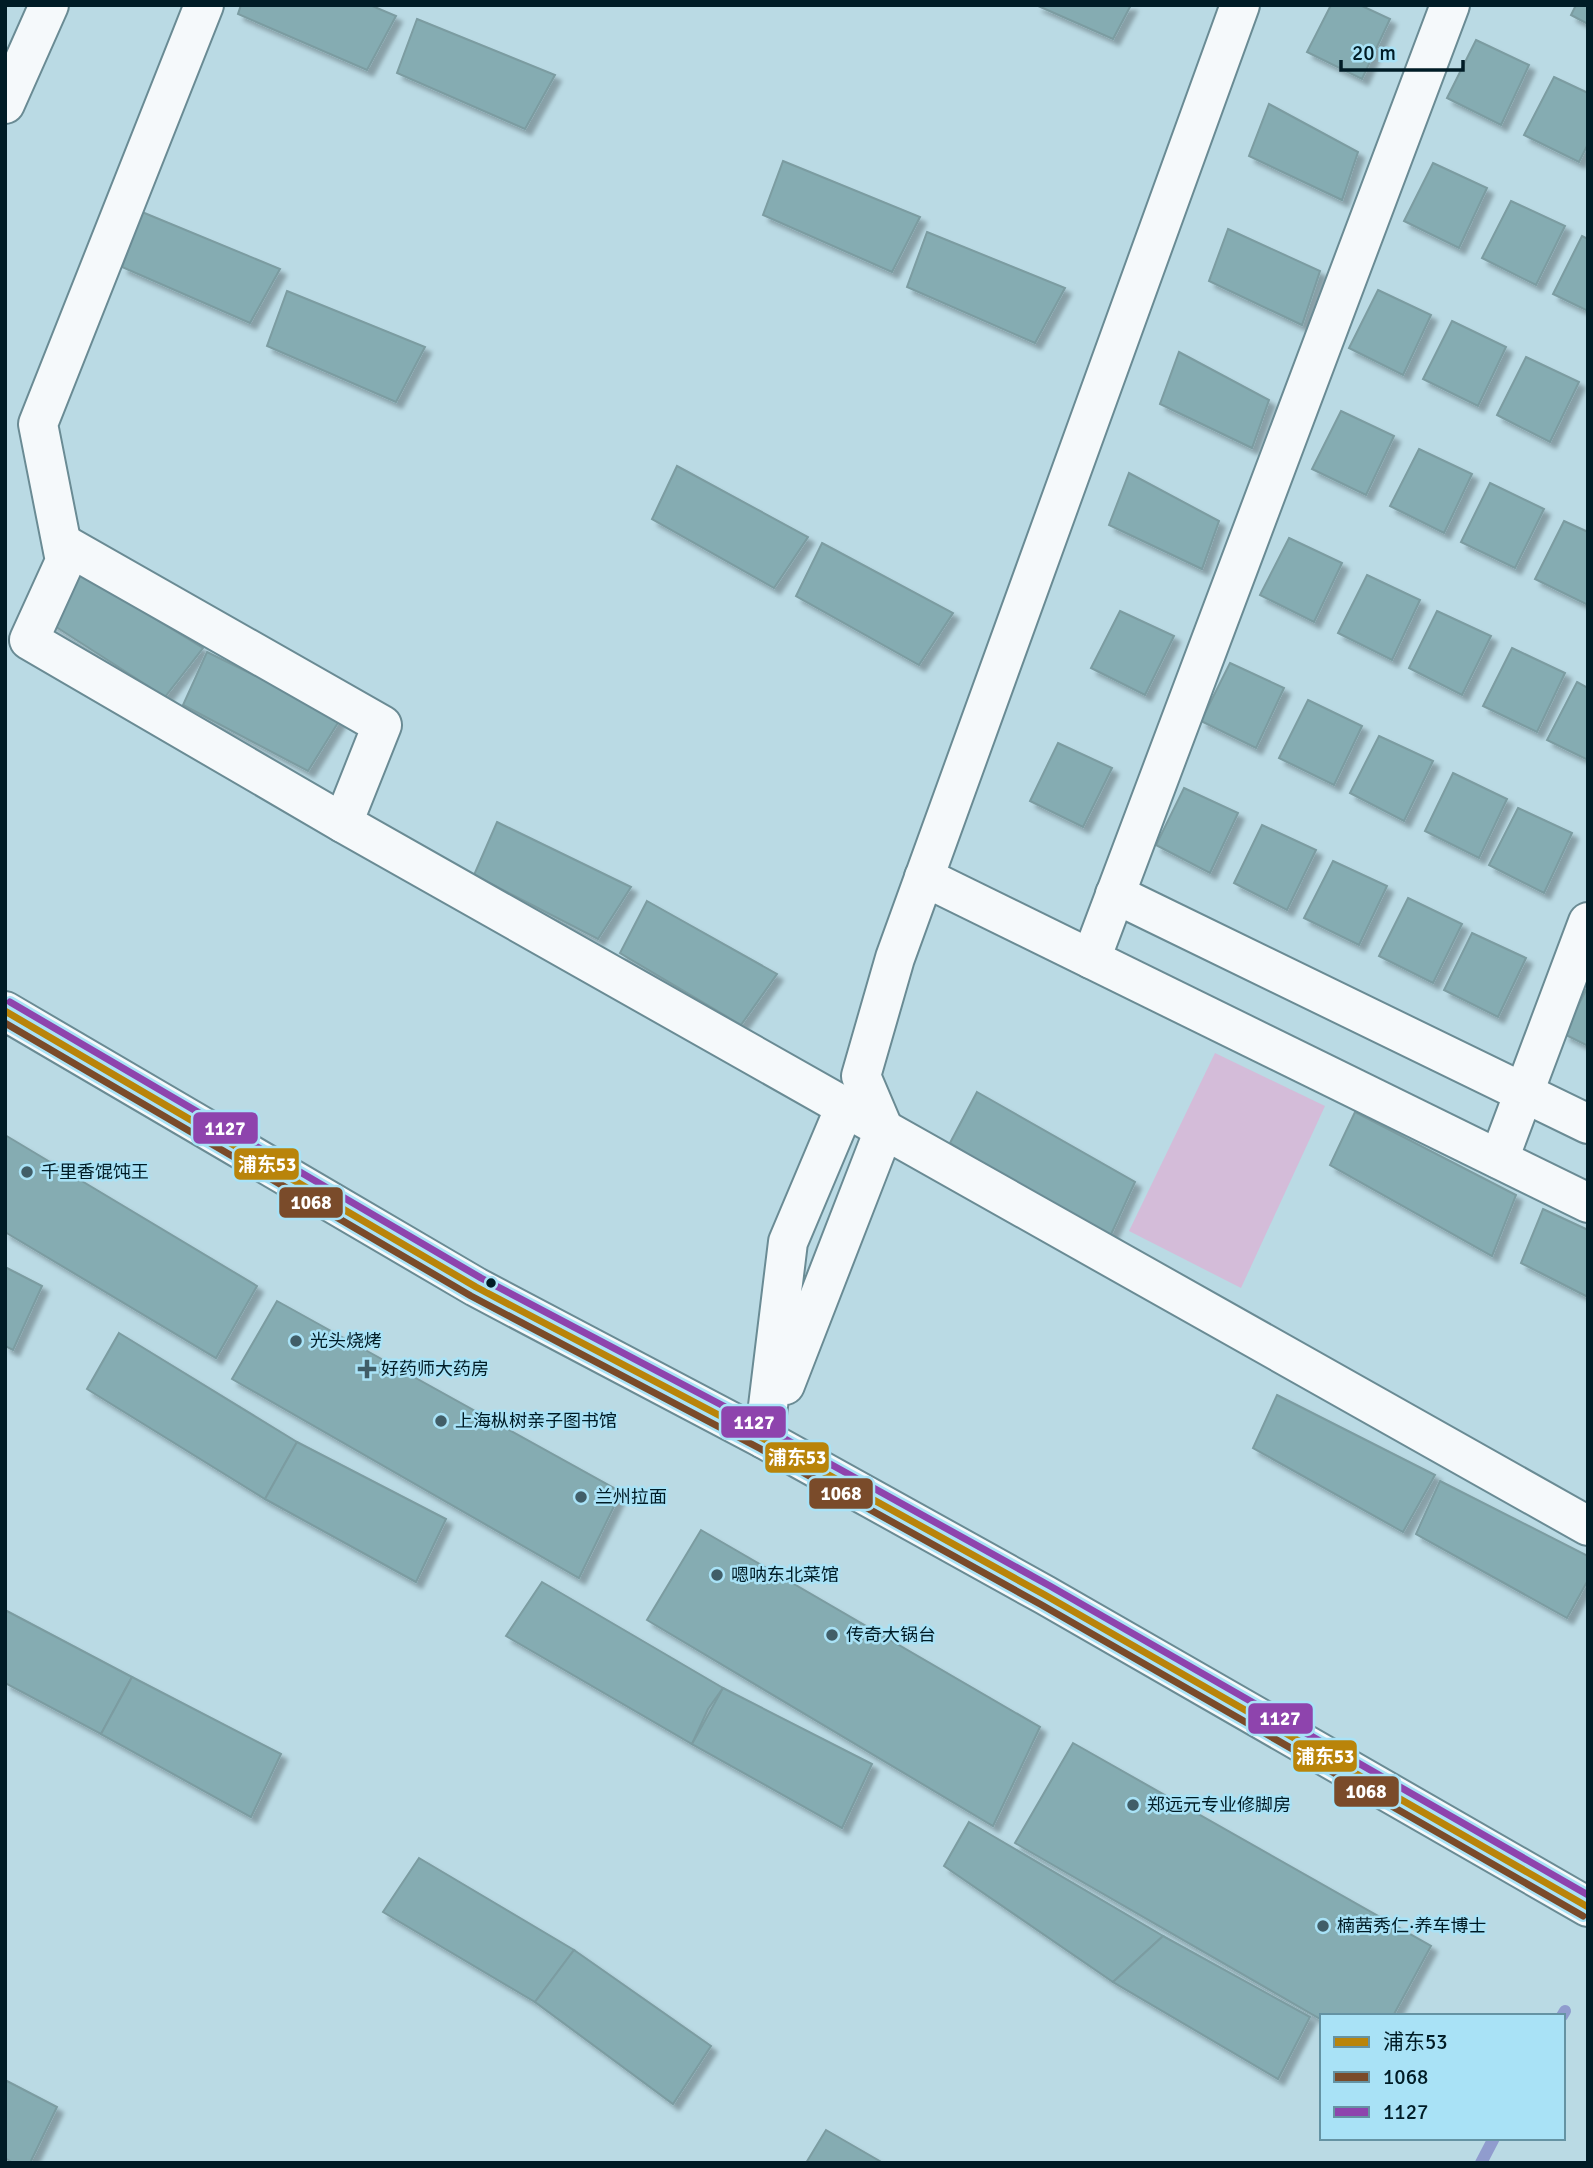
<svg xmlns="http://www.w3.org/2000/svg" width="1593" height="2168" font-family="Signika,'Noto Sans SC',sans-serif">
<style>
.green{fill:#d4bcd9}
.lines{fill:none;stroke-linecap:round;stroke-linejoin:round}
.stream{stroke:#909cce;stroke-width:12}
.building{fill:#85acb2;stroke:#7b9ca1;stroke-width:2;filter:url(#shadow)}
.street-casing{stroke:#6a8b94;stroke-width:42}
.secondary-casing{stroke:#6a8b94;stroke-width:42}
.street{stroke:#f5f9fb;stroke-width:38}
.secondary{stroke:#f5f9fb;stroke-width:38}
.bus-1-casing{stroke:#a9e2f6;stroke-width:12}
.bus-2-casing{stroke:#a9e2f6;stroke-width:12}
.bus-3-casing{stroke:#a9e2f6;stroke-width:12}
.bus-1{stroke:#b9840a;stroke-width:7}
.bus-2{stroke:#7a4b2a;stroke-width:7}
.bus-3{stroke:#8e44ad;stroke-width:7}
.poi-dot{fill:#415e68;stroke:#a9e2f6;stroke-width:2.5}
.bus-dot{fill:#001c26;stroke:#a9e2f6;stroke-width:2.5}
.labels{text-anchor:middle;stroke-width:5;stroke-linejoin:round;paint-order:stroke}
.poi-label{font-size:18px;fill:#001c26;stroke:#a9e2f6;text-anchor:start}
.line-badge{stroke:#a9e2f6;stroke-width:2.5}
.badge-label{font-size:19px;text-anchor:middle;font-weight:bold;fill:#fff}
</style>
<defs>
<filter id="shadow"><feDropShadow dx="6" dy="6" stdDeviation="2" flood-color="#0004"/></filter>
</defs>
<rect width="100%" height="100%" fill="#badae4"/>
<!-- green -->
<polygon class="green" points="1215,1053 1325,1106 1241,1288 1129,1231"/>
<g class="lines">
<!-- stream -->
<g class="stream">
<polyline points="1562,2016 1565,2011"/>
<polyline points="1481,2163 1494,2138"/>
</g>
</g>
<!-- building -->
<g class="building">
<polygon points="241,5 370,5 396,16 367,70 238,14"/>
<polygon points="1036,5 1131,5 1113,39"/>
<polygon points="1331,5 1360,5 1390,19 1362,79 1307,52"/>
<polygon points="1576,5 1588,5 1588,24 1571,15"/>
<polygon points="417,19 555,75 525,129 397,73"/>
<polygon points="1476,40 1529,65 1501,125 1447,98"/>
<polygon points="1554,77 1588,93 1588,144 1579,162 1524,135"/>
<polygon points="1269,104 1358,152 1342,200 1249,156"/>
<polygon points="783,161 920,217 892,272 763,215"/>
<polygon points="1433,163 1487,188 1459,248 1404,221"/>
<polygon points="1511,201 1565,226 1536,285 1482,258"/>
<polygon points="142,212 280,269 250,323 122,267"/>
<polygon points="1228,229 1320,271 1302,325 1209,281"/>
<polygon points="927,232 1065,288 1035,343 907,287"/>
<polygon points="1582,236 1588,239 1588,311 1553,294"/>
<polygon points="1378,290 1431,315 1403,375 1349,348"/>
<polygon points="287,291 425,347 396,402 267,346"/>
<polygon points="1452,321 1506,347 1478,406 1423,379"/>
<polygon points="1179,352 1269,400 1252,448 1160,404"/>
<polygon points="1526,357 1579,382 1550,442 1497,415"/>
<polygon points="1341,411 1394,436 1366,495 1312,469"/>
<polygon points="1419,449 1472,474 1444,533 1390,506"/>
<polygon points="677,466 808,537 774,588 652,519"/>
<polygon points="1129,473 1219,521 1202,569 1109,525"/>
<polygon points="1490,483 1544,509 1515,568 1461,542"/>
<polygon points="1564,521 1588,532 1588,605 1535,579"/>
<polygon points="1289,538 1342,563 1314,622 1260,595"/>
<polygon points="822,543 953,613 919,665 796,596"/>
<polygon points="75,570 203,648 165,697 47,621"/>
<polygon points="1367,575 1420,600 1392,660 1338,633"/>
<polygon points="1120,611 1174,636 1145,695 1091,668"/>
<polygon points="1437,611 1491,636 1462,695 1409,668"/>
<polygon points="1512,648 1565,673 1537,732 1483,706"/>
<polygon points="207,652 341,718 308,771 183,705"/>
<polygon points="1230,663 1284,688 1256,748 1201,721"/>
<polygon points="1577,682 1588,688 1588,760 1547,740"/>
<polygon points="1308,700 1362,726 1334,785 1279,758"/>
<polygon points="1379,736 1433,761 1404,821 1350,793"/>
<polygon points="1058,743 1112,768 1083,827 1030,801"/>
<polygon points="1453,773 1507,799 1479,858 1425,831"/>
<polygon points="1184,788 1238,813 1210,873 1156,845"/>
<polygon points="1518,808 1572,833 1544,893 1489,865"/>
<polygon points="497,822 631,887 598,939 474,875"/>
<polygon points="1262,825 1316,850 1287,910 1234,883"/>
<polygon points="1333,861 1387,886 1359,945 1304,918"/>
<polygon points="1408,898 1462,924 1433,983 1379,956"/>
<polygon points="647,901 777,974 741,1025 620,953"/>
<polygon points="1472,933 1526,958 1498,1017 1444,990"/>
<polygon points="1588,986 1588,1046 1564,1034"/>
<polygon points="977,1092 1135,1182 1108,1241 950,1143"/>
<polygon points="1355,1112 1516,1195 1492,1256 1330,1165"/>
<polygon points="5,1135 257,1286 216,1358 5,1232"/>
<polygon points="1543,1209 1588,1230 1588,1297 1521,1263"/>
<polygon points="5,1267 42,1286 13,1350 5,1346"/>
<polygon points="277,1301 621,1492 579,1578 232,1379"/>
<polygon points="119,1333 297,1442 265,1499 87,1389"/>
<polygon points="1277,1395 1435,1475 1403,1532 1253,1448"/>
<polygon points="297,1442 446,1519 416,1582 265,1499"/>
<polygon points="1440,1481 1588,1556 1588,1580 1567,1618 1416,1534"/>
<polygon points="701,1530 1040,1727 993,1826 647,1620"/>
<polygon points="542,1582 723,1688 708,1709 692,1744 506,1636"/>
<polygon points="5,1610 132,1677 101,1734 5,1683"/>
<polygon points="132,1677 281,1754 251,1817 101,1734"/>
<polygon points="723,1688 872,1764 842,1828 692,1744"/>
<polygon points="1073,1743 1431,1946 1393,2016 1322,2016 1322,2020 1015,1843"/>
<polygon points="969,1822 1163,1936 1113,1982 944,1866"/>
<polygon points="419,1858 574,1950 535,2002 383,1912"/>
<polygon points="1163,1936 1310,2017 1278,2079 1113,1982"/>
<polygon points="574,1950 711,2046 673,2104 535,2002"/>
<polygon points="5,2080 57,2107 30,2163 13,2163 5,2158"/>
<polygon points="826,2130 883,2163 806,2163"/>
</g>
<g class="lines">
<!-- street casing -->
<g class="street-casing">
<g id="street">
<polyline points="204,5 38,424 65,561 29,640 343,823 845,1107 788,1242 764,1439"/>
<polyline points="62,543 382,725 343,823"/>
<polyline points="924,877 1588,1203"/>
<polyline points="1115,894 1588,1124"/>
<polyline points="1091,959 1450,5"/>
<polyline points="862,1117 1588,1526"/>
<polyline points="1499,1159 1588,922"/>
<polyline points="785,1385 884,1130 861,1076 895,958 1240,5"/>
</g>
</g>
<!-- secondary casing -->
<g class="secondary-casing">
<g id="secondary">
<polyline points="5,104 49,5"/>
<polyline points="5,1011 476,1287 764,1439 1045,1595 1588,1907"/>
</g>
</g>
<!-- street -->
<use href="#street" class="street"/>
<!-- secondary -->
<use href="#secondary" class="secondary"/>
<!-- bus-1 casing -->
<g class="bus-1-casing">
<polyline id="bus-1" points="5,1011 476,1287 764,1439 1045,1595 1588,1907"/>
</g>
<!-- bus-2 casing -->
<g class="bus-2-casing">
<polyline id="bus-2" points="5,1023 471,1296 759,1448 1040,1604 1583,1916"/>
</g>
<!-- bus-3 casing -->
<g class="bus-3-casing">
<polyline id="bus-3" points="10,1002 481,1278 769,1430 1050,1586 1588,1895"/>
</g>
<!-- bus-1 -->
<use href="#bus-1" class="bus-1"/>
<!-- bus-2 -->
<use href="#bus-2" class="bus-2"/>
<!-- bus-3 -->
<use href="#bus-3" class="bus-3"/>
</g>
<!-- markers -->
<g class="poi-dot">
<circle cx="27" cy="1172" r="7"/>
<circle cx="296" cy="1341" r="7"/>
<path d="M363.5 1358.5h7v7h7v7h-7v7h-7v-7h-7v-7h7z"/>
<circle cx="441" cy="1421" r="7"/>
<circle cx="581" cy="1497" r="7"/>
<circle cx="717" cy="1575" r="7"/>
<circle cx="832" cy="1635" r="7"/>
<circle cx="1133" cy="1805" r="7"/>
<circle cx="1323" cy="1926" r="7"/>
</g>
<circle class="bus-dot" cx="491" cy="1283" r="6"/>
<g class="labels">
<!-- poi labels -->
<g class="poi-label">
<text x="41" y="1178">千里香馄饨王</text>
<text x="310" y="1347">光头烧烤</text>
<text x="381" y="1375">好药师大药房</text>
<text x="455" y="1427">上海枞树亲子图书馆</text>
<text x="595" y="1503">兰州拉面</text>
<text x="731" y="1581">嗯呐东北菜馆</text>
<text x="846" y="1641">传奇大锅台</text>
<text x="1147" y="1811">郑远元专业修脚房</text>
<text x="1337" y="1932">楠茜秀仁·养车博士</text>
</g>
</g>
<g class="line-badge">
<rect x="192" y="1111" width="67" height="34" rx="7" fill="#8e44ad"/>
<rect x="233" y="1147" width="67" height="34" rx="7" fill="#b9840a"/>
<rect x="278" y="1186" width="66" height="33" rx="7" fill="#7a4b2a"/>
<rect x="720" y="1405" width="67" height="34" rx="7" fill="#8e44ad"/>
<rect x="764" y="1441" width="66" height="33" rx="7" fill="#b9840a"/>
<rect x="808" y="1477" width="66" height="33" rx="7" fill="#7a4b2a"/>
<rect x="1247" y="1702" width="67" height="33" rx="7" fill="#8e44ad"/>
<rect x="1292" y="1739" width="66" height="34" rx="7" fill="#b9840a"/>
<rect x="1333" y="1775" width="67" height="33" rx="7" fill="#7a4b2a"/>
</g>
<g class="badge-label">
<text x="225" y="1135">1127</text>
<text x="267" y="1171">浦东53</text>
<text x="311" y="1209">1068</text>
<text x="754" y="1429">1127</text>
<text x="797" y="1464">浦东53</text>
<text x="841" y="1500">1068</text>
<text x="1280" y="1725">1127</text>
<text x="1325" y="1763">浦东53</text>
<text x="1366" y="1798">1068</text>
</g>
<!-- border -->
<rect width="1593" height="2168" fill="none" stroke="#001c26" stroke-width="14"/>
<!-- legend -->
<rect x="1320" y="2014" width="245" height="126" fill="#a9e2f6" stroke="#6593a3" stroke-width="2"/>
<rect x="1334" y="2037" width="35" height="10" fill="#b9840a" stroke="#6593a3" stroke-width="2"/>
<text x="1383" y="2049" font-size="21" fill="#001c26">浦东53</text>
<rect x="1334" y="2072" width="35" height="10" fill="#7a4b2a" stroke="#6593a3" stroke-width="2"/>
<text x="1383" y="2084" font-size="21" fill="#001c26">1068</text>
<rect x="1334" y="2107" width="35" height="10" fill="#8e44ad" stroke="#6593a3" stroke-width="2"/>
<text x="1383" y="2119" font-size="21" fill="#001c26">1127</text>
<!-- scale -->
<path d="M1341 60v10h122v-10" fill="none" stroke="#001c26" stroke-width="3.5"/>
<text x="1352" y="60" font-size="21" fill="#001c26" stroke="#a9e2f6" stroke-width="5" paint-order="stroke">20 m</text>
</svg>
